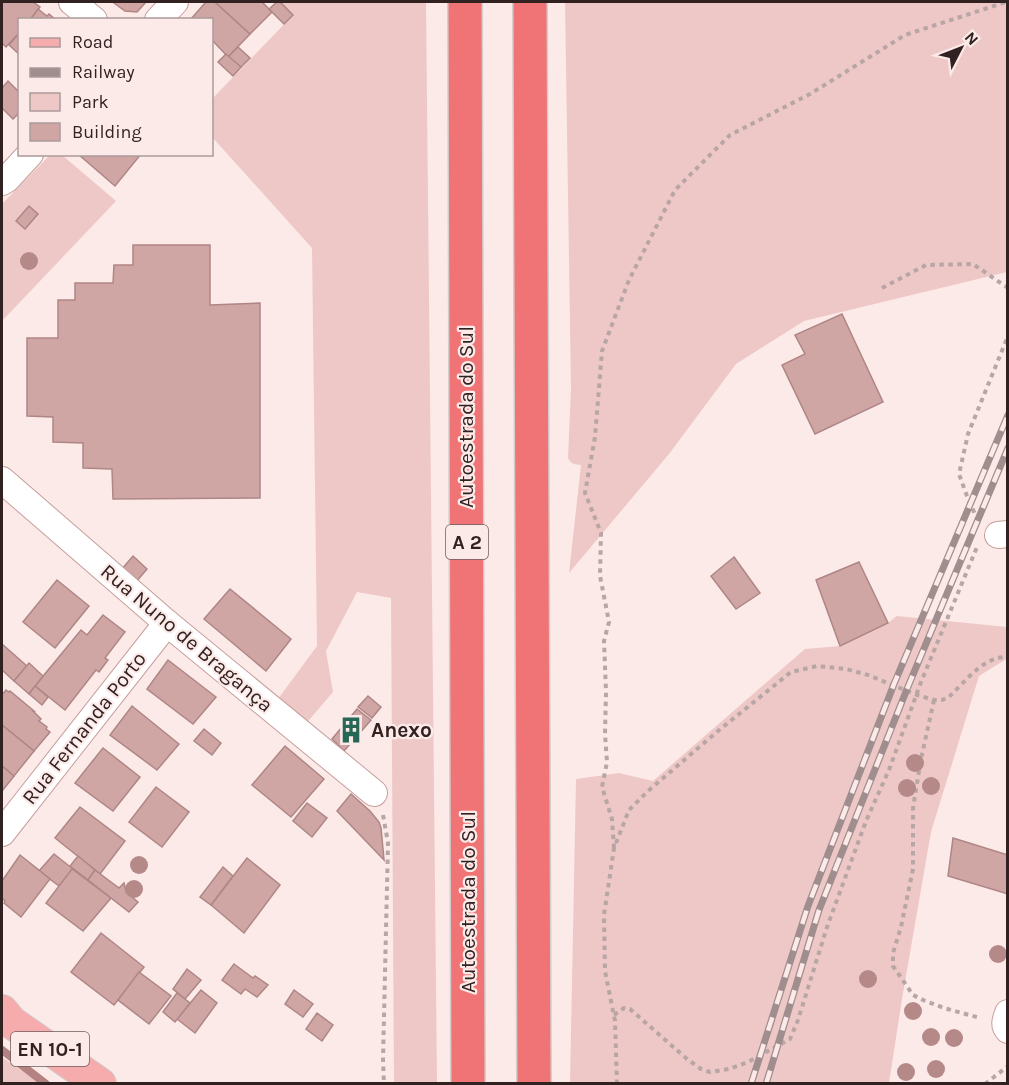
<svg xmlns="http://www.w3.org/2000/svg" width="1009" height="1085" font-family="Karla,sans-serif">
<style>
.green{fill:#eec8c6}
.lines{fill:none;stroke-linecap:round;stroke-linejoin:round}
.stream{stroke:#b48280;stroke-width:8}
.building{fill:#d0a6a4;stroke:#ae8685;stroke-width:1.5}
.minor-casing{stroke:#c79e9c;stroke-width:28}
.major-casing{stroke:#d2cece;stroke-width:34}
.highway-casing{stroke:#d2cece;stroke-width:36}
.path{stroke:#b7a6a5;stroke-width:4;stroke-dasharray:4.5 4.5;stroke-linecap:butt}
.minor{stroke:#fff;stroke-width:26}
.major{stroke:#f6acac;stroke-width:32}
.highway{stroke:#f07475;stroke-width:33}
.rail-casing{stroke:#9f8e8d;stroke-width:7}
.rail{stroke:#fceae9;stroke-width:4.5;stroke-dasharray:14;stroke-linecap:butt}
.tree{fill:#b68989}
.labels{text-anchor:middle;stroke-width:4.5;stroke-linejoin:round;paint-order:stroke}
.shield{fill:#fceae9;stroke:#6e5d5d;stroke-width:1.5}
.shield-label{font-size:20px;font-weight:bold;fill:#312121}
.street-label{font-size:21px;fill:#312121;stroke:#fceae9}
.poi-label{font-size:21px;font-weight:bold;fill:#312121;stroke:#fceae9;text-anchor:start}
</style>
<rect width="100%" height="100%" fill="#fceae9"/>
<!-- green -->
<g class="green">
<polygon points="280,2 426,2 437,1083 394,1083 391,598 357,592 326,651 333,692 304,726 275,703 317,646 312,248 212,137 212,99 293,15"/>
<path d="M 565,2 L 1008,2 L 1007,272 L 804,321 L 736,364 L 669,454 L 569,573 L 581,465 C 574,464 572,465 568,458 L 571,389 Z"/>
<polygon points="51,154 62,155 116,201 2,321 2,204"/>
<polygon points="897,616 1007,627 1008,658 979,676 931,832 902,999 889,1083 570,1083 576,779 619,773 653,781 805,649 840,646 888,623"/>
<polygon points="2,1057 40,1083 2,1083"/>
</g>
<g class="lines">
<!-- stream -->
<polyline class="stream" points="2,1050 46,1084"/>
</g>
<!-- building -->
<g class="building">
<polygon points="2,2 33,2 40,7 30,20 20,20 20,32 6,47 2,43"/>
<polygon points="115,2 146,2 137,12 125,11 114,3"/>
<polygon points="206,2 215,2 250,34 228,57 212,40 212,20 190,20"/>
<polygon points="215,2 262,2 272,12 250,34"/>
<polygon points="277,2 280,2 293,15 284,24 269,9"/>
<polygon points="38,9 47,16 49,14 56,20 30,20"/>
<polygon points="20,32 20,55 9,45"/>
<polygon points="238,47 250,58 241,67 228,57"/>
<polygon points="226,54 241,67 233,76 218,62"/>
<polygon points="8,81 20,93 20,112 13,119 2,108 2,88"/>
<polygon points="78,154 141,154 115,186"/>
<polygon points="29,206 38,214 25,229 16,221"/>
<polygon points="133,245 210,245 210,305 260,303 260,498 113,499 112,469 83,468 83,443 53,442 53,417 27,416 27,338 58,338 58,300 75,300 75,283 113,283 114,265 133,265"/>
<polygon points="842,314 883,402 815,434 782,365 805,354 795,335"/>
<polygon points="133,556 147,569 136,582 122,569"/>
<polygon points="734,557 760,593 736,609 711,576"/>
<polygon points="859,562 888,623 840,646 816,580"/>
<polygon points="57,580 89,606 55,648 23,622"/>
<polygon points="230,589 291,639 266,671 204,619"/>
<polygon points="103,615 125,632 105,658 108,660 99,672 96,670 65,710 35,686 81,630 87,635"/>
<polygon points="2,644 27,666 14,681 2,670"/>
<polygon points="168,660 216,697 193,724 147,689"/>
<polygon points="29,663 43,676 29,694 14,681"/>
<polygon points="35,686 48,697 42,705 29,694"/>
<polygon points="6,690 9,692 10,691 34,711 33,711 41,719 39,721 47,727 46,729 50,732 34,751 2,725 2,695"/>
<polygon points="368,696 381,707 372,718 358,707"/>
<polygon points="132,706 179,744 157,770 110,735"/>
<polygon points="357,709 371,720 344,751 332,739"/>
<polygon points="2,725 34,751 14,776 2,766"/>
<polygon points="204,729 221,743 212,755 194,741"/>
<polygon points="285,746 324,779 291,817 252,785"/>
<polygon points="103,748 140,777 113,811 75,783"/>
<polygon points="2,766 14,776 2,791"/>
<polygon points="156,787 189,812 162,847 129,822"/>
<polygon points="351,794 370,811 379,822 381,828 384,860 337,811"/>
<polygon points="307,803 327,818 312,837 293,821"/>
<polygon points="80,807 125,841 100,874 55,838"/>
<polygon points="953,838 1008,855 1008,894 948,876"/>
<polygon points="54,854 73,869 59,886 39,871"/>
<polygon points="20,855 50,879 21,917 4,903 5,901 2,898 2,881"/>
<polygon points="78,856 95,870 88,880 70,866"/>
<polygon points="247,858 280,885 244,933 211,905"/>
<polygon points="223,867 233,876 211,905 200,897"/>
<polygon points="72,869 111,898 83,931 46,903"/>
<polygon points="95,870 119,888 124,883 126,892 138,902 129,912 88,880"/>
<polygon points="101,933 144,967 114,1005 71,972"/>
<polygon points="234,964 253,978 255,976 268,985 257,997 245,989 241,994 222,980"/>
<polygon points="187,969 201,980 185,999 173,989"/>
<polygon points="139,972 171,996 149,1024 118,1000"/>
<polygon points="201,990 217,1003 195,1033 177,1019"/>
<polygon points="294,990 313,1004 303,1017 285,1004"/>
<polygon points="177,993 190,1003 175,1022 163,1012"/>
<polygon points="317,1013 333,1025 322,1041 306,1029"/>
</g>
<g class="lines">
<!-- minor casing -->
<g class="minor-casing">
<g id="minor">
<polyline points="72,2 94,20"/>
<polyline points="158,20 175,2"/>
<polyline points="2,182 7,179 30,154"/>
<polyline points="2,480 167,623 374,793"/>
<polyline points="998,535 1008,534"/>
<polyline points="2,833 167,623"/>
<path d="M 1008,1013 C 1006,1019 1003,1025 1008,1030"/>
</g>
</g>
<!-- major casing -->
<g class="major-casing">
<polyline id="major" points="2,1011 11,1022 100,1084"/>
</g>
<!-- highway casing -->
<g class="highway-casing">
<g id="highway">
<polyline points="465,2 468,1084"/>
<polyline points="530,2 534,1084"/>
</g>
</g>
<!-- path -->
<g class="path">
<polyline points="882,288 926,265 973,264 1008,288"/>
<polyline points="978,521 967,496 959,474 968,434 1008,336"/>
<polyline points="934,700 921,759 913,808 913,869 901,927 893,953 893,966 913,995 923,1000 944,1008 980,1018"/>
<polyline points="383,815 388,843 383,1060 384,1084"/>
<polyline points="614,848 612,819 602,787 607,762 605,734 606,692 604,641 609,622 600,576 601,533 585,493 595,437 602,351 629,280 675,190 730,135 810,94 905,35 1006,2"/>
<polyline points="614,1015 624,1008 630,1009 687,1059 701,1069 710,1072 729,1069 748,1062 790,1039 798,1020 827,927 866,821 889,770 921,682 977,547"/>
<path d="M 617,1084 L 615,1021 L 605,971 L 604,915 L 614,848 L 629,810 L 648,791 L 718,731 L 791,672 L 817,666 L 846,669 L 868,675 L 917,695 L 934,700 L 942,700 L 949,697 C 965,682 983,656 1008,657"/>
<polyline points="985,1084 1008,1066"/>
</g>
<!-- minor -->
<use href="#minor" class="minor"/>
<!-- major -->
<use href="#major" class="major"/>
<!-- highway -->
<use href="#highway" class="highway"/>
<!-- rail casing -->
<g class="rail-casing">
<g id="rail">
<polyline points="751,1084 808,906 894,684 1008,415"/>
<polyline points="766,1084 819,910 907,689 1008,448"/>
</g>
</g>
<!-- rail -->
<use href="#rail" class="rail"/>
</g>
<!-- trees -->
<g class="tree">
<circle cx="29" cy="261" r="9"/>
<circle cx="915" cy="763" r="9"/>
<circle cx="931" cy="786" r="9"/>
<circle cx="907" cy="788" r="9"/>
<circle cx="139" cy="865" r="9"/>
<circle cx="134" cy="889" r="9"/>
<circle cx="998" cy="954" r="9"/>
<circle cx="868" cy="979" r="9"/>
<circle cx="913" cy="1011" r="9"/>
<circle cx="931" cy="1037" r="9"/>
<circle cx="954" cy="1038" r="9"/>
<circle cx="936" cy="1069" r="9"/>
<circle cx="906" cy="1072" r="9"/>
</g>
<!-- icons -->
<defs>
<g id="building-bare" transform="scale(2.07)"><path d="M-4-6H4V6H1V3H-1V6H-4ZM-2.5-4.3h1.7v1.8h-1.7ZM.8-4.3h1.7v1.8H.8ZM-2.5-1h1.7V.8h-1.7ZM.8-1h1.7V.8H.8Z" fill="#276755" stroke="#fceae9" stroke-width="2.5" paint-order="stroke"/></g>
</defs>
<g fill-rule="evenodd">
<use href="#building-bare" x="351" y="730"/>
</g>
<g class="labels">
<!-- shield labels -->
<g class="shield">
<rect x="446" y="525" width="42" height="34" rx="4.5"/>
<rect x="11" y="1032" width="78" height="34" rx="4.5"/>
</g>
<g class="shield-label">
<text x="467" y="549">A 2</text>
<text x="50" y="1056">EN 10-1</text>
</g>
<!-- street labels -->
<g class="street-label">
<text transform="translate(466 417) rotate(-90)" y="7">Autoestrada do Sul</text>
<text transform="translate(187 638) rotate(40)" y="7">Rua Nuno de Bragança</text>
<text transform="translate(84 728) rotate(-52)" y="7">Rua Fernanda Porto</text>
<text transform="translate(468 902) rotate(-90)" y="7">Autoestrada do Sul</text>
</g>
<!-- poi labels -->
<g class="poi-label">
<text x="371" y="737">Anexo</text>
</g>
</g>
<!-- border -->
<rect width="1009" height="1085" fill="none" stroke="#312121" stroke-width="6"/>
<!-- legend -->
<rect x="18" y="18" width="195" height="138" fill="#fceae9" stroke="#ab9a99" stroke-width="1.5"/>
<rect x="30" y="38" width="30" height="9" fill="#f6acac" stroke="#ab9a99" stroke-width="1.5"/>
<text x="72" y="48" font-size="18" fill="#312121">Road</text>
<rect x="30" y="68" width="30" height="9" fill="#9f8e8d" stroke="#ab9a99" stroke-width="1.5"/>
<text x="72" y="78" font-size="18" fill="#312121">Railway</text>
<rect x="30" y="93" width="30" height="18" fill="#eec8c6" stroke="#ab9a99" stroke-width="1.5"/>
<text x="72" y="108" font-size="18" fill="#312121">Park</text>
<rect x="30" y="123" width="30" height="18" fill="#d0a6a4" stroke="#ab9a99" stroke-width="1.5"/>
<text x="72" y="138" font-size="18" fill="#312121">Building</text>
<!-- north arrow -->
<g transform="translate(961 48) rotate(48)" stroke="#fceae9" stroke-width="4.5" paint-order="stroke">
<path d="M0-4.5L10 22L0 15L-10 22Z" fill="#312121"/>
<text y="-9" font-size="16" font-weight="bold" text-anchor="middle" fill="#312121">N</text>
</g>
</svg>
